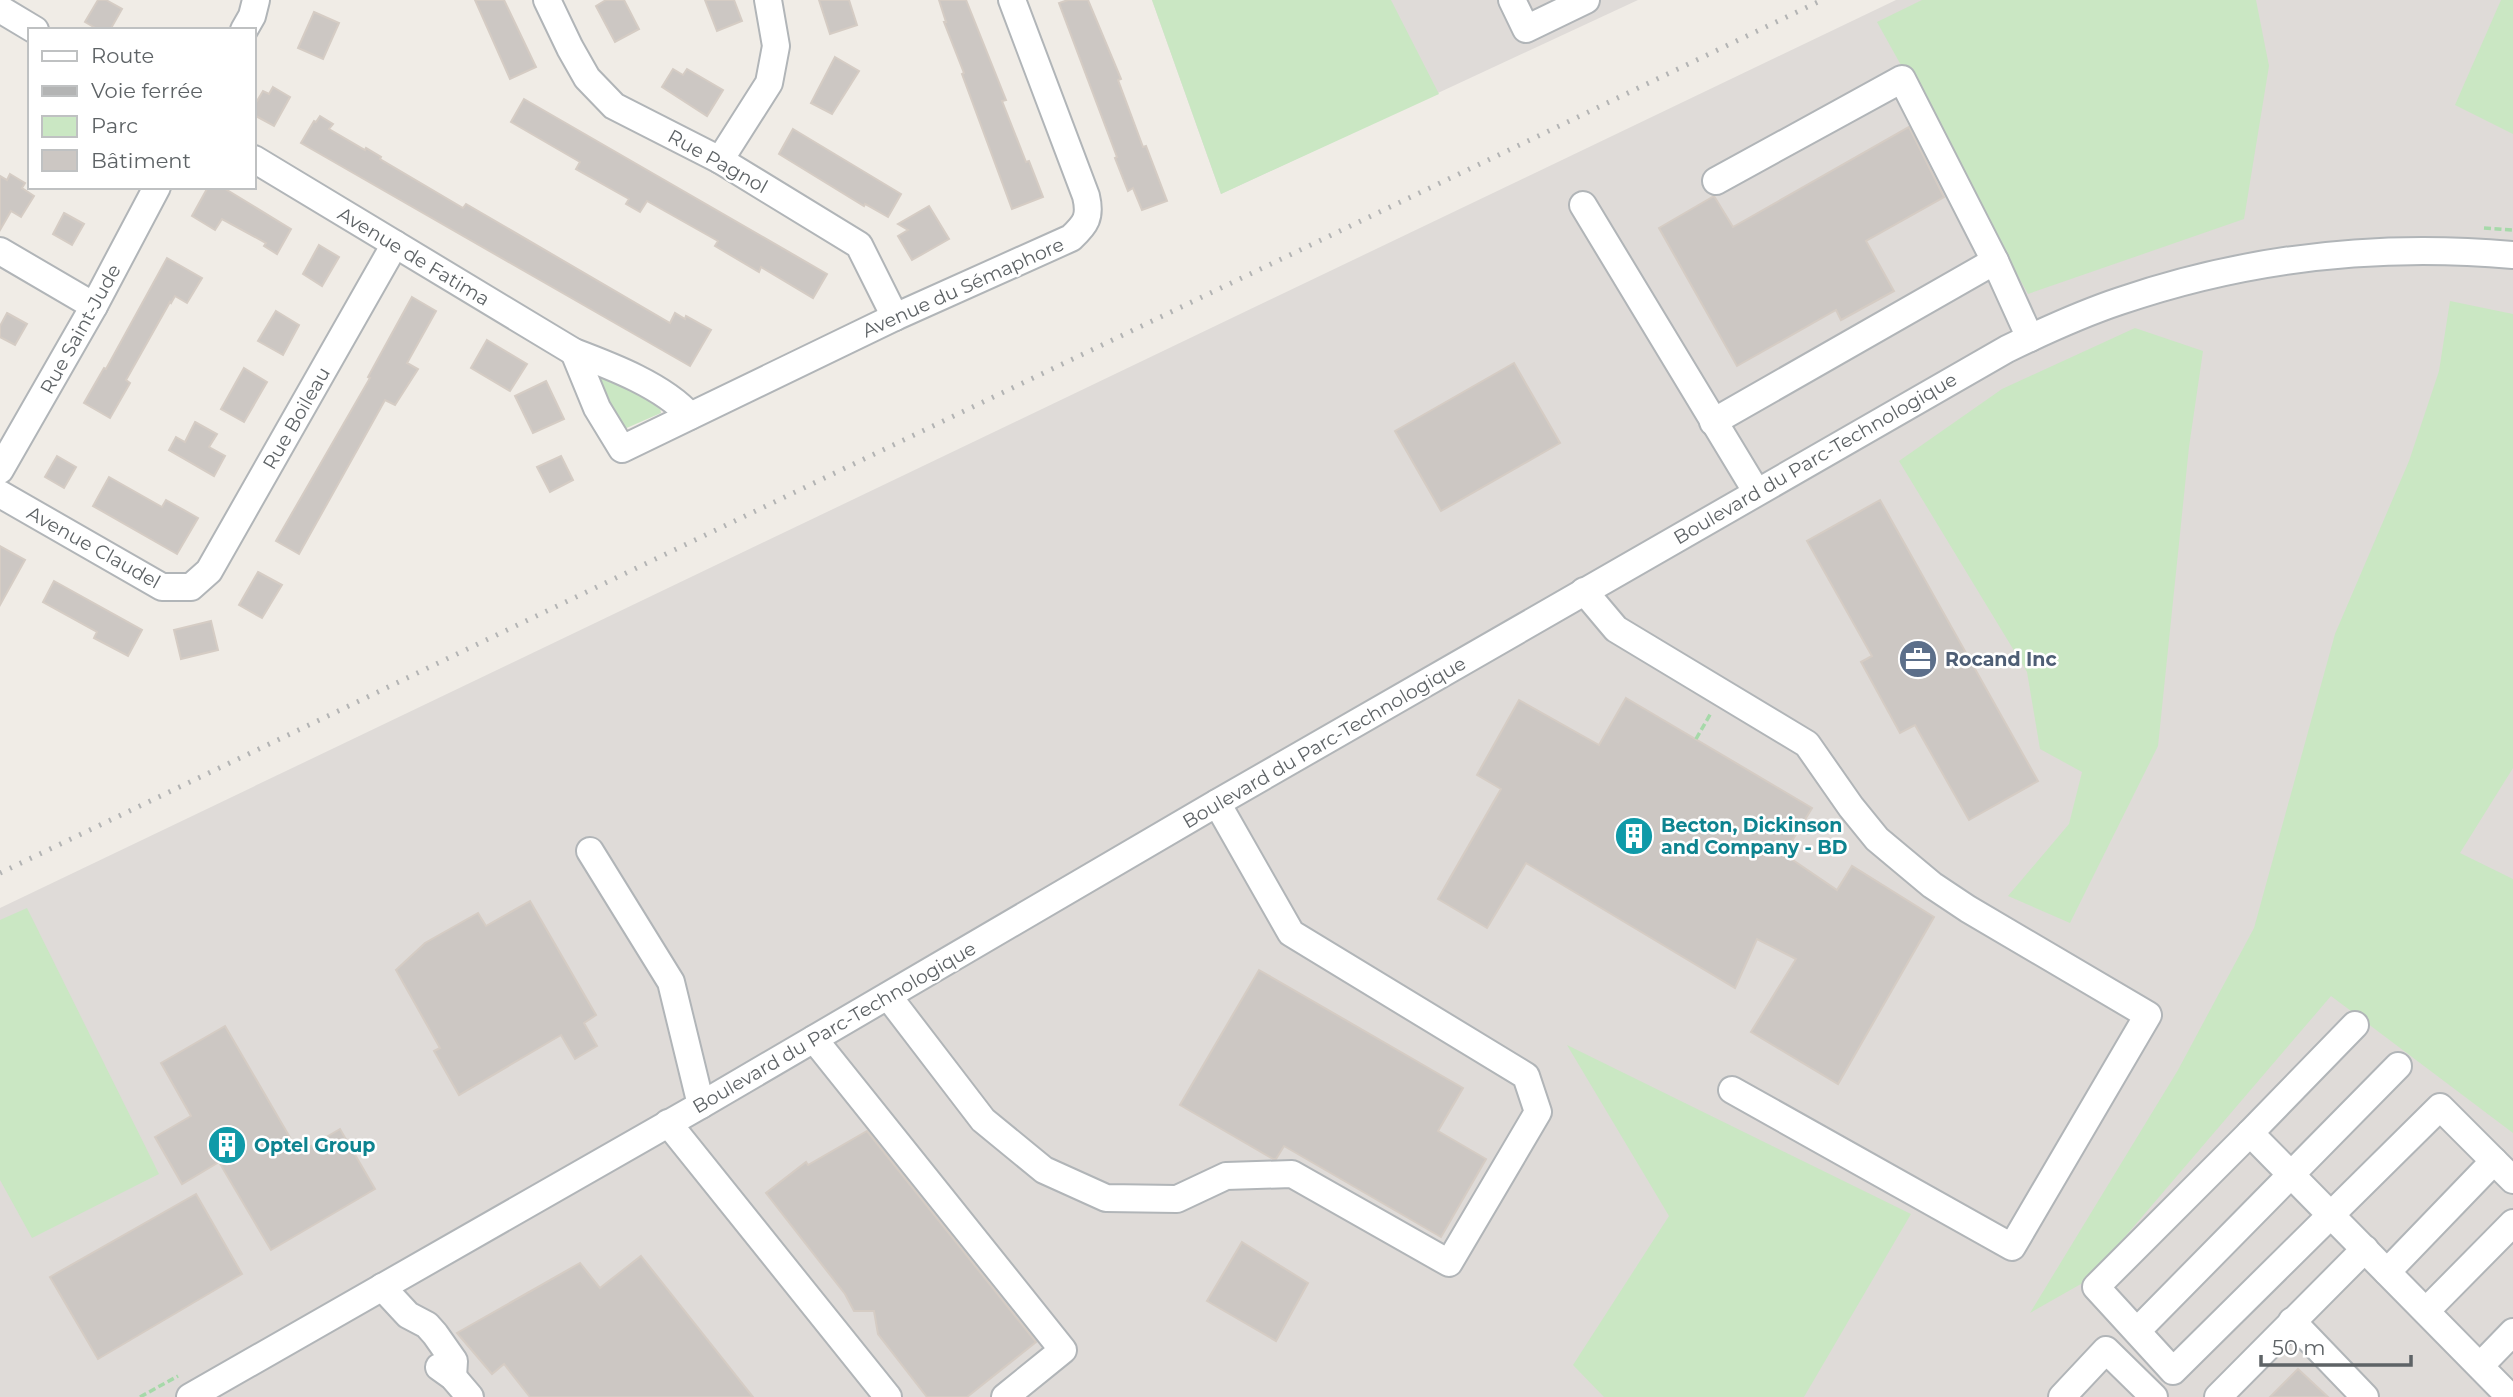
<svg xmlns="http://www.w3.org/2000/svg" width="2513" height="1397" font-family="Montserrat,sans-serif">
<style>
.industrial{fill:#dfdbd8}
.green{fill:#cae7c3}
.building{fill:#ccc7c3;stroke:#d5ccc4;stroke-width:2}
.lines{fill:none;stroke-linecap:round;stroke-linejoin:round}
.minor-casing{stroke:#b1b5b8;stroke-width:30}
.path{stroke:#a6d9a9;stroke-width:3.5;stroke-dasharray:7 3.5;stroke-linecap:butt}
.minor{stroke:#fff;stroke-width:26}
.rail{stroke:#b3b4b4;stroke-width:5;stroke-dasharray:2 9;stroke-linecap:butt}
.labels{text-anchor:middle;stroke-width:5;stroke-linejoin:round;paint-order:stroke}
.street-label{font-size:19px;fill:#5e6366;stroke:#fff}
.service-label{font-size:19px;font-weight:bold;fill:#4e5e75;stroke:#fff;text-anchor:start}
.culture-label{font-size:19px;font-weight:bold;fill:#0d838f;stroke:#fff;text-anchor:start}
</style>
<rect width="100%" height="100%" fill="#f0ece6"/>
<!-- industrial -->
<g class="industrial">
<polygon points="1152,0 1638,0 1221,194"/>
<polygon points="1896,0 2513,0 2513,1397 0,1397 0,908"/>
</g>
<!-- green -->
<g class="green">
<polygon points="1152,0 1391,0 1439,94 1221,194"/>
<polygon points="1922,0 2256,0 2269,66 2244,219 2028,294 1877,22"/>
<polygon points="2501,0 2513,0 2513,134 2455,105"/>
<polygon points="2450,301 2513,314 2513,768 2460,853 2513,879 2513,1133 2331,996 2088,1280 2030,1313 2178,1070 2254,928 2335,634 2409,461 2439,371"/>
<polygon points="2135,328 2203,351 2189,447 2158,746 2070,923 2008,896 2069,824 2082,772 2040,749 2027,672 1899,461 2002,389"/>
<polygon points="601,372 660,407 661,413 622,430 614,416 598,374"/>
<polygon points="27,908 159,1174 32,1238 0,1180 0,920"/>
<polygon points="1567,1045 1911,1214 1804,1397 1604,1397 1573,1365 1669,1216"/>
</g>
<!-- building -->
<g class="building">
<polygon points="98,0 106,0 122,9 110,30 99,30 85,22"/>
<polygon points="475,0 504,0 536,67 510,79"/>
<polygon points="606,0 624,0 639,29 615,42 596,6"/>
<polygon points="705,0 734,0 742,21 717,31"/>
<polygon points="819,0 849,0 857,25 830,34"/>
<polygon points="939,0 966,0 1006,100 1002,101 1026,162 1029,161 1043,197 1012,209 962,74 964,73 944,22 946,22"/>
<polygon points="1068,0 1088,0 1121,79 1118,80 1143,147 1146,146 1167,201 1142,210 1133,188 1128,191 1115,158 1117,157 1059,3"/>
<polygon points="314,12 339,23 323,59 298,48"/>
<polygon points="835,57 859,71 832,114 811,103"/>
<polygon points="673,69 683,75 687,69 723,90 707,116 662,87"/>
<polygon points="273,87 290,97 274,126 254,115 254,106 263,91 269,94"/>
<polygon points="524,99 827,274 813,298 761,267 759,272 715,246 718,241 647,201 640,212 626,204 629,199 576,169 580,162 511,122"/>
<polygon points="320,116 333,124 329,129 365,150 366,148 381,157 380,159 463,208 466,204 670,323 675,313 685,319 686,316 711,330 690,366 301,143 314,121 316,122"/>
<polygon points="1909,127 1944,197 1866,241 1894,291 1841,320 1836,310 1737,366 1659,228 1714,196 1733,227"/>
<polygon points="793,129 901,194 888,217 865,204 864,206 779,154"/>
<polygon points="10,174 25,183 22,188 34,196 21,217 11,211 0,230 0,176 7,180"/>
<polygon points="208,187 222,187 291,229 277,254 264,246 266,243 222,219 215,230 192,216"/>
<polygon points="929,206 949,239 912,260 898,236 908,230 898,224"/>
<polygon points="64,213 84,224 72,245 53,234"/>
<polygon points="319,245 339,257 322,286 303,274"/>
<polygon points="167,258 202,278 187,303 175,296 171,303 170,302 126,380 130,383 110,418 84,403 104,368 106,369"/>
<polygon points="412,297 436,311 407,363 418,369 395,405 385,400 299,554 276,541 370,378 368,377"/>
<polygon points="276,311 299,325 283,355 258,341"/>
<polygon points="7,313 27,324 15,345 0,337 0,326"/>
<polygon points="487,340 527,364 510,391 471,368"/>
<polygon points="1514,363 1560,443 1441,511 1395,431"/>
<polygon points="244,368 267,382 244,422 221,409"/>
<polygon points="546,381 564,419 533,433 515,396"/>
<polygon points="195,422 217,434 209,447 225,456 214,476 169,450 176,437 185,442"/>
<polygon points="57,456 76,467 64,488 45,477"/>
<polygon points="561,456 573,480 550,492 537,467"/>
<polygon points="109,477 162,507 166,500 198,518 177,554 93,506"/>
<polygon points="1880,500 2038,781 1969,820 1915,725 1900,733 1861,662 1872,656 1807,541"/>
<polygon points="0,546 25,560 0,605"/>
<polygon points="258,572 282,585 262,618 239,605"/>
<polygon points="54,581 142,630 128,656 94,638 97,632 43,602"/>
<polygon points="211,621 218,650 181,659 174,630"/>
<polygon points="1626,698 1812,808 1784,854 1837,890 1852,866 1934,917 1838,1084 1751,1032 1796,959 1757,939 1735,988 1526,863 1487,928 1438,899 1501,789 1477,775 1519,700 1599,745"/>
<polygon points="530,901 596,1015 584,1023 597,1046 575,1059 561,1035 459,1095 434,1051 440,1048 396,970 425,943 478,913 486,926"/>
<polygon points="1259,970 1463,1088 1438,1131 1486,1159 1441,1237 1284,1146 1276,1159 1273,1159 1180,1105"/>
<polygon points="225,1026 299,1153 340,1129 375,1189 271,1250 219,1162 182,1184 155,1137 191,1116 161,1063"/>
<polygon points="867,1131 1036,1342 967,1397 927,1397 878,1334 874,1311 854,1311 845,1294 766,1193 806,1162 808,1165"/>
<polygon points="196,1194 242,1274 98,1359 50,1277"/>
<polygon points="1242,1242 1308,1283 1276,1341 1207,1301"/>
<polygon points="641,1256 753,1397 530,1397 504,1364 492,1374 457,1333 580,1263 600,1288"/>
<polygon points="2298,1369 2328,1397 2270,1397"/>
</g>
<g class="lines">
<!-- minor casing -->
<g class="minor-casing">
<g id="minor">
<polyline points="547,0 570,48 587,78 614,106 720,160 859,245 895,317"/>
<polyline points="1512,0 1526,29 1586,0"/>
<polyline points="0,9 35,30"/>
<polyline points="244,30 252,16 256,0"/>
<path d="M 254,159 L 574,352 C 611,366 664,386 690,416"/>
<polyline points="720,160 769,83 776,46 768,0"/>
<polyline points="1716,181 1902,79 1995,261 2030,338"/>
<polyline points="1583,205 1756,491"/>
<polyline points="0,251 94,306"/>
<path d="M 574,352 L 597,408 L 622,449 L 895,317 L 1071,238 C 1086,224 1091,217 1086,196 L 1012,0"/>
<polyline points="1713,422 1995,261"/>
<polyline points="0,470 94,306 157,187"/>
<polyline points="0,494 162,587 191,587 209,571 395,244"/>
<polyline points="1584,591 1616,629 1807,744 1851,807 1877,839 1932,885 1968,909 2148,1015 2012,1247 1732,1090"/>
<polyline points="590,851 671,982 701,1105"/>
<polyline points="888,996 983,1120 1044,1170 1106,1198 1177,1199 1226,1176 1292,1174 1449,1263 1538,1112 1526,1076 1291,933 1217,803"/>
<polyline points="814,1039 1063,1350 1005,1397"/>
<polyline points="668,1123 888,1397"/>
<polyline points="2250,1133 2355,1025"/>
<polyline points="2494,1161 2440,1107 2173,1371 2096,1287 2250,1133 2510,1397"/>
<polyline points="2387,1272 2494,1161 2513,1180"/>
<polyline points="382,1287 408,1315 427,1325 435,1334 454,1361 453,1377"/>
<polyline points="2426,1311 2513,1223"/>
<polyline points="2292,1321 2365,1397"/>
<polyline points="2137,1331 2398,1066"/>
<polyline points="2480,1366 2513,1332"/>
<polyline points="439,1367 453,1377 470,1397"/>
<path d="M 190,1397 L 701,1105 L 1217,803 L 2007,349 C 2044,331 2081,314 2120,301 C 2246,258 2380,243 2513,255"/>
<polyline points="2062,1397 2106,1350 2154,1397"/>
<polyline points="2218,1397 2365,1249"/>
</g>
</g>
<!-- path -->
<g class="path">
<polyline points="2484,228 2513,230"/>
<polyline points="1696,739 1711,713"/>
<polyline points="140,1397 178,1376"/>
</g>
<!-- minor -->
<use href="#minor" class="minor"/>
<!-- rail -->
<polyline class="rail" points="0,873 1822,0"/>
</g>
<!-- icons -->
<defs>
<g id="office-disc" transform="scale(2.0125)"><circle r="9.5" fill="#5c6f8a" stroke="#fff"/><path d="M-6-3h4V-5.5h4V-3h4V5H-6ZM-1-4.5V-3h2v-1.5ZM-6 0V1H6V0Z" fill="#fff"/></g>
<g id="building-disc" transform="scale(2.0125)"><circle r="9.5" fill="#0f9aa8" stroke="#fff"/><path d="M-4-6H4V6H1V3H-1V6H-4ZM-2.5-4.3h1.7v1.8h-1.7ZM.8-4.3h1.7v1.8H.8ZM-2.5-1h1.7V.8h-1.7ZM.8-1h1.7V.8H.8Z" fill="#fff"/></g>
</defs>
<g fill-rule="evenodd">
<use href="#office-disc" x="1918" y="659"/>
<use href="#building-disc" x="1634" y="836"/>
<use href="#building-disc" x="227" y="1145"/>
</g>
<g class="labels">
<!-- street labels -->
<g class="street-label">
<text transform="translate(718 161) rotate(29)" y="7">Rue Pagnol</text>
<text transform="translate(414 256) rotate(31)" y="7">Avenue de Fatima</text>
<text transform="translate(963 287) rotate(-24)" y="7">Avenue du Sémaphore</text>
<text transform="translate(80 329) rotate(-61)" y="7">Rue Saint-Jude</text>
<text transform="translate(296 418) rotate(-60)" y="7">Rue Boileau</text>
<text transform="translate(1815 458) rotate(-30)" y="7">Boulevard du Parc-Technologique</text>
<text transform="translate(94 547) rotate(29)" y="7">Avenue Claudel</text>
<text transform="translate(1324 742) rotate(-30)" y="7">Boulevard du Parc-Technologique</text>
<text transform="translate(834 1027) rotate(-30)" y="7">Boulevard du Parc-Technologique</text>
</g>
<!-- service labels -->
<g class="service-label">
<text x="1945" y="666">Rocand Inc</text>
</g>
<!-- culture labels -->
<g class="culture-label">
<text x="1661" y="832">Becton, Dickinson<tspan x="1661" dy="22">and Company - BD</tspan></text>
<text x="254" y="1152">Optel Group</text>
</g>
</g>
<!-- legend -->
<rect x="28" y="28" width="228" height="161" fill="#ffffff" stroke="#bfc1c2" stroke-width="2"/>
<rect x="42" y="51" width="35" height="10" fill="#ffffff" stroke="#bfc1c2" stroke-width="2"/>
<text x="91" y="63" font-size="21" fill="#5e6366">Route</text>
<rect x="42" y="86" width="35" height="10" fill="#b3b4b4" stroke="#bfc1c2" stroke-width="2"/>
<text x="91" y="98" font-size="21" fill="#5e6366">Voie ferrée</text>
<rect x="42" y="116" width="35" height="21" fill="#cae7c3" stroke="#bfc1c2" stroke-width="2"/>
<text x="91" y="133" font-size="21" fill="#5e6366">Parc</text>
<rect x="42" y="150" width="35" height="21" fill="#ccc7c3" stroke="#bfc1c2" stroke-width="2"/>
<text x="91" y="168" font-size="21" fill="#5e6366">Bâtiment</text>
<!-- scale -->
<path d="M2261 1355v10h150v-10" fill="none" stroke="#5e6366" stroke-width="3.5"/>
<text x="2272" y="1355" font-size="21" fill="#5e6366" stroke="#ffffff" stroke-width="5" paint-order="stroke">50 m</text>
</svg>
